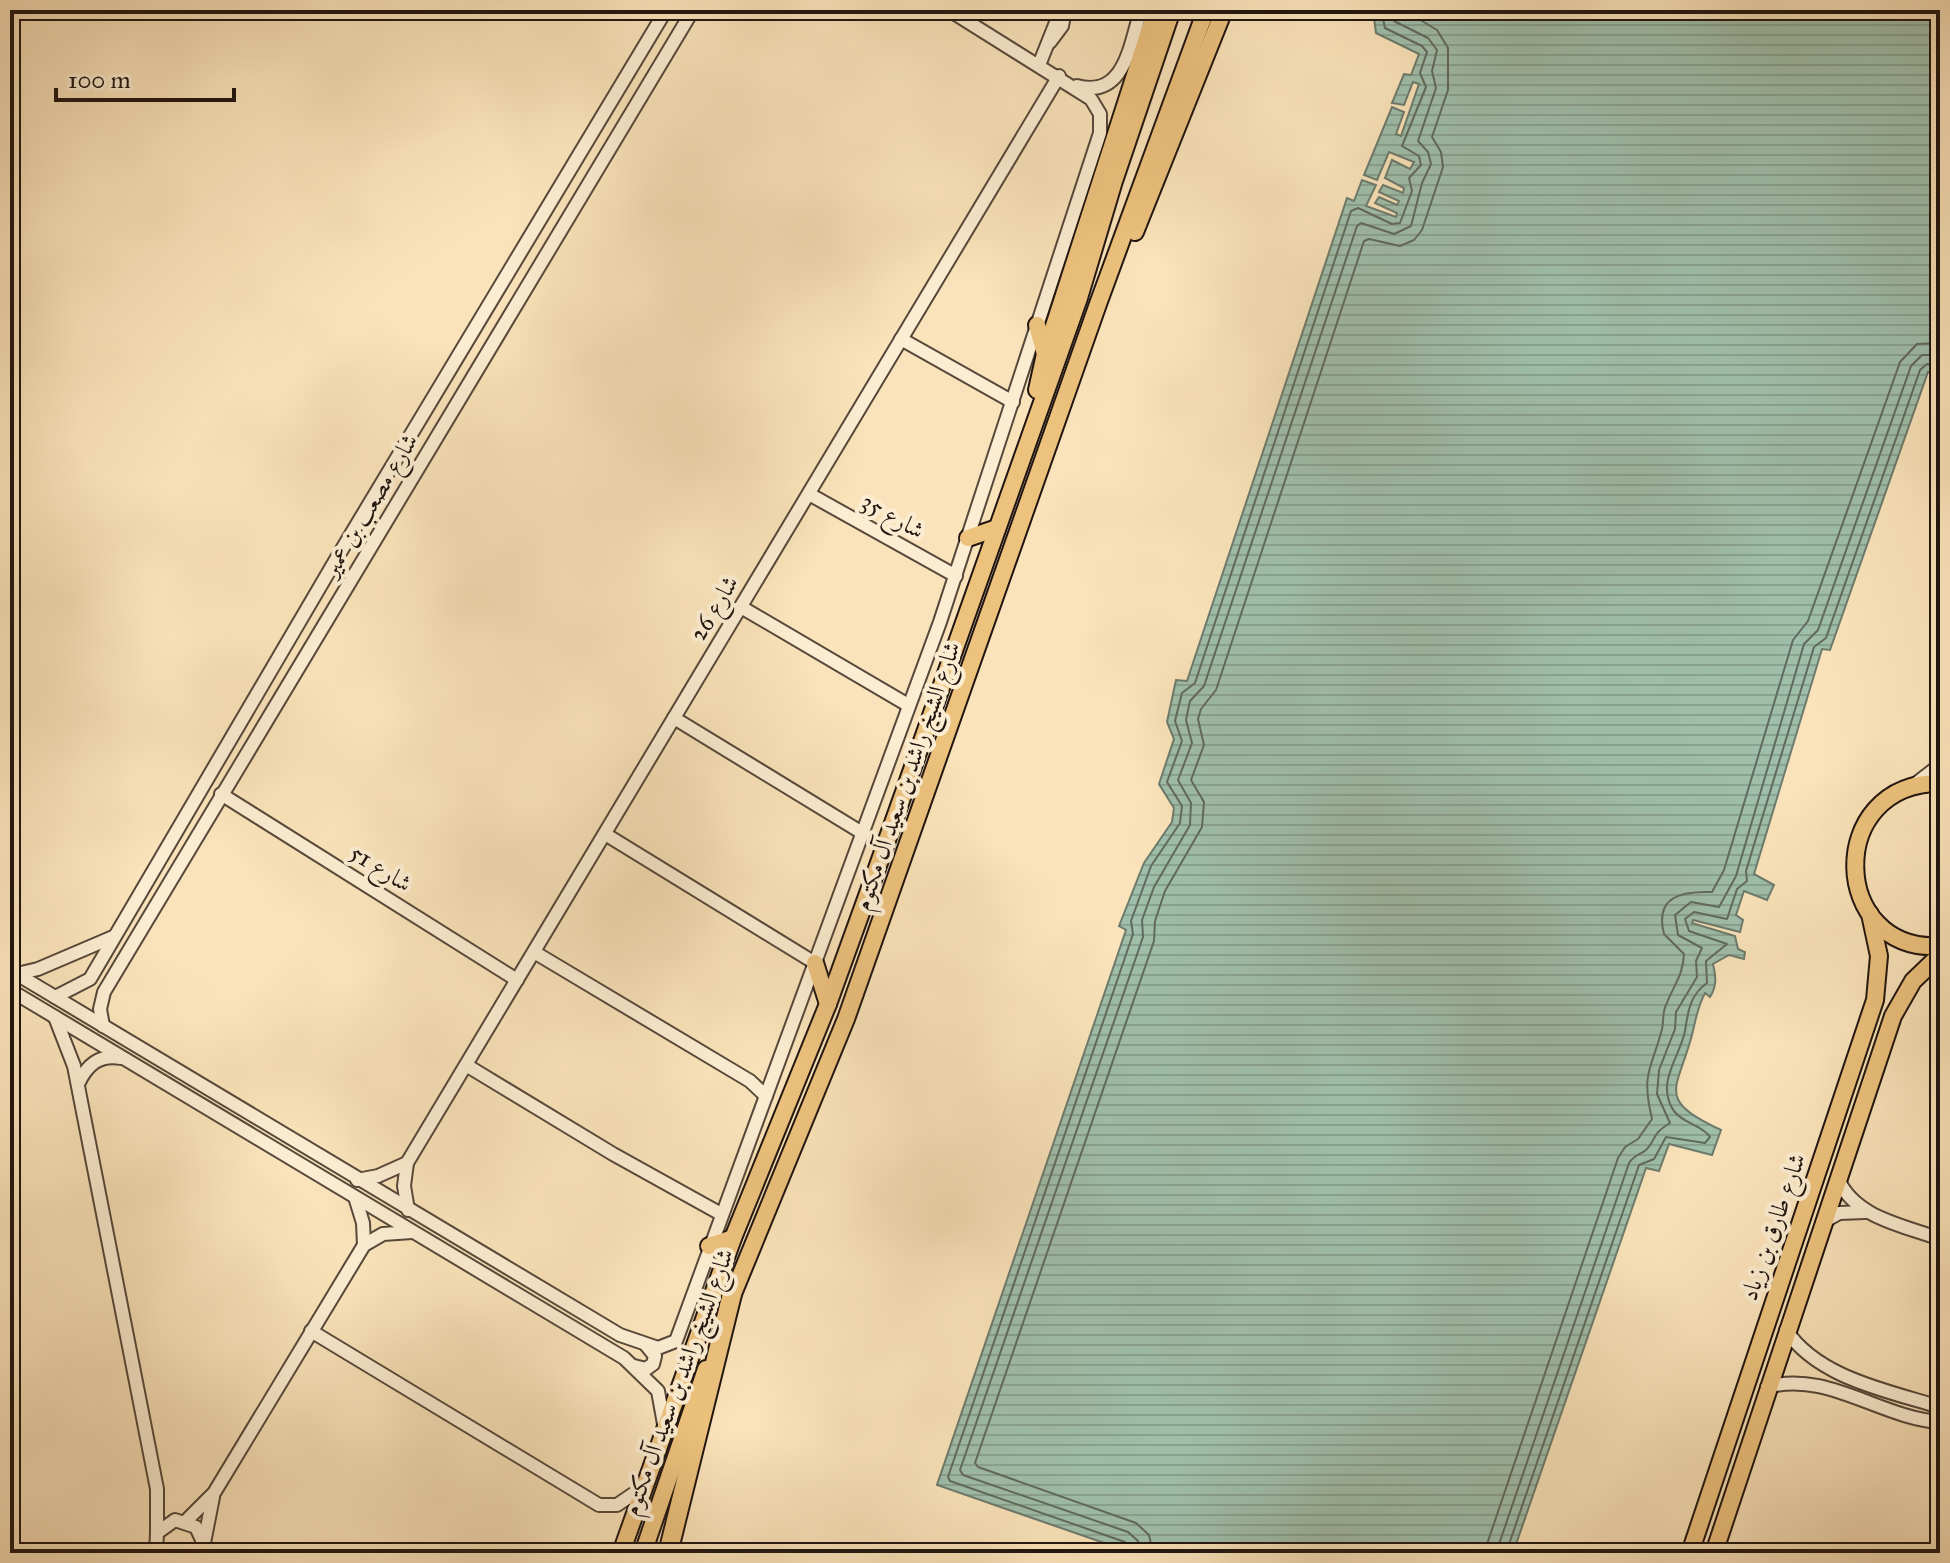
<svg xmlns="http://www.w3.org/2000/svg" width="1950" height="1563" font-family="'IM FELL Great Primer',Amiri,serif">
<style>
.water{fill:url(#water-rules);stroke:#6c7b6d;stroke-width:2}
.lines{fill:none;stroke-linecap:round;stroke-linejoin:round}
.shore{stroke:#606a5e;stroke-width:2}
.minor-casing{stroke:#56483a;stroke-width:16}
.major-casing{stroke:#201510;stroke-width:20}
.highway-casing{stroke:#201510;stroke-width:22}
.minor{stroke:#fcedd2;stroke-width:12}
.major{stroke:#edc27d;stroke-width:16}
.highway{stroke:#edc27d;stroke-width:18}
.labels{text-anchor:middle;stroke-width:8;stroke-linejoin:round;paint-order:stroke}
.street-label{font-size:24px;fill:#201510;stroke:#fcedd2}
</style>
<defs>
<pattern id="water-rules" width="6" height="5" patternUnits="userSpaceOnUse" patternTransform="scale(2)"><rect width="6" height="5" fill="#9fbfab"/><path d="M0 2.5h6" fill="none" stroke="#89a392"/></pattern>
</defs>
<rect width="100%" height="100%" fill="#fae3ba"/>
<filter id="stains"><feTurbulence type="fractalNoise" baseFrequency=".0025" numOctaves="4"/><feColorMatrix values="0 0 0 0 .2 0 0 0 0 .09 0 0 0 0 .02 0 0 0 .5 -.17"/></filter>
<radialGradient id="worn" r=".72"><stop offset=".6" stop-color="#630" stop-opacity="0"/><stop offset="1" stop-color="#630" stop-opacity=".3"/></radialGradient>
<!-- water -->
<path class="water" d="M 1373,10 L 1940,10 L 1940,370 L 1939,374 L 1928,372 L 1830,650 L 1822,649 L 1754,874 L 1774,885 L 1767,900 L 1744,891 L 1736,915 L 1743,920 L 1740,932 L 1693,920 L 1692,923 L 1735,936 L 1738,949 L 1745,952 L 1744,959 L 1729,955 L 1713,964 C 1716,977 1717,986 1710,997 L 1705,993 C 1697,1008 1696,1019 1692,1035 C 1677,1091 1655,1099 1721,1130 L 1712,1155 L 1669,1144 L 1659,1171 L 1646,1168 L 1513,1553 L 1133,1553 L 937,1485 L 1126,930 L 1119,926 L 1144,863 L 1172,822 L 1174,808 L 1159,784 L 1174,739 L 1167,722 L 1176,680 L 1187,681 L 1347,198 L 1354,201 L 1362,180 L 1376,185 L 1366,206 L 1396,217 L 1397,213 L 1375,203 L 1379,197 L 1397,205 L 1399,201 L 1379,192 L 1383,185 L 1403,193 L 1404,188 L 1385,178 L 1392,160 L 1410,169 L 1414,162 L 1389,152 L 1377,180 L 1364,175 L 1392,107 L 1404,112 L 1396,134 L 1401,136 L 1419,84 L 1413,82 L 1404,105 L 1392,103 L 1404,74 L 1411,75 L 1419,54 L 1376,33 Z"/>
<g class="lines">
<!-- shore -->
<g class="shore">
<polyline points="1131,1553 1125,1542 950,1481 948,1477 1133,934 1131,921 1151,866 1180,823 1182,806 1167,782 1182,741 1175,721 1182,693 1195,683 1351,211 1358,208 1392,224 1400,223 1412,191 1409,178 1421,165 1419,156 1402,146 1426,87 1420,73 1427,52 1422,46 1385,28 1381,10"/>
<polyline points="1141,1553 1138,1541 1128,1532 963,1475 960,1470 1143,937 1142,920 1154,887 1190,825 1191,803 1178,780 1192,743 1186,720 1190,701 1204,686 1357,226 1361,223 1394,234 1411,226 1422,183 1431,164 1428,152 1418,141 1436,88 1432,71 1437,50 1428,38 1394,21 1392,10"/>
<polyline points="1153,1553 1149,1535 1136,1523 978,1467 975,1463 1154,941 1155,921 1165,891 1202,827 1204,802 1191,780 1204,745 1198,719 1201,709 1216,690 1364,241 1369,239 1400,246 1414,240 1422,230 1443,167 1441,152 1432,137 1448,90 1448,48 1437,30 1404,10"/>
<path d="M 1484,1553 L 1618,1158 L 1625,1147 L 1638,1139 L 1652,1119 C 1641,1072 1651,1071 1662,1029 C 1664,1021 1662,1013 1666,1005 C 1674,984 1683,976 1684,954 L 1664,934 C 1654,895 1684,891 1712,892 L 1724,870 L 1793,640 L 1808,621 L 1900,362 L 1917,344 L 1940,343"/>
<path d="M 1496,1553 L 1629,1163 C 1635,1154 1640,1155 1646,1150 C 1656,1141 1650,1135 1670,1123 L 1657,1094 L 1659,1070 L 1675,1029 L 1676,1012 L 1697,977 L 1696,961 L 1702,948 L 1678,935 L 1675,915 L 1691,902 L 1719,907 L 1736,876 L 1804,644 L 1818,630 L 1911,366 L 1922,355 L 1940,355"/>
<path d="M 1506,1553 L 1639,1165 L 1654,1159 L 1666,1137 L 1705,1143 L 1710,1137 C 1703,1125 1680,1123 1672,1108 C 1657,1081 1680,1056 1685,1031 C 1688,1011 1690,995 1707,983 L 1706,961 L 1727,944 L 1689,931 L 1685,919 L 1694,912 L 1727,919 L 1737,889 L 1747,881 L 1746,871 L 1814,647 L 1826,638 L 1920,370 L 1927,364 L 1940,366"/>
</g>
<!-- minor casing -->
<g class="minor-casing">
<g id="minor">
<polyline points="1050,42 1062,26 1065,10"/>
<polyline points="1039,65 1061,10"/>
<path d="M 1077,86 C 1125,99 1130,44 1141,10"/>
<polyline points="901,339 1013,402"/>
<polyline points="809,494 956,576"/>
<polyline points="741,607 908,705"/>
<polyline points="674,718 864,834"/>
<polyline points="1914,785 1940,765"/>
<polyline points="221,794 517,980"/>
<polyline points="605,834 815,963"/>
<polyline points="534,952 750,1081 766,1096"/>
<polyline points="10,970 620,1335 658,1348 676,1341 940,622 1100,133 1100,114 1091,99 949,10"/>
<polyline points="17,974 38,969 113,937"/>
<polyline points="10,990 624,1358 658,1391 664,1424"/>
<polyline points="55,997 90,979 338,556 666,10"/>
<polyline points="55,1017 74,1066 157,1489 157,1533"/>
<polyline points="103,1026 100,1009 104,992 693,10"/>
<polyline points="466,1065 613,1154 721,1214"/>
<path d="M 78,1084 C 87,1065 99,1054 121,1058"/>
<path d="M 1838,1179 C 1855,1218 1903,1225 1940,1239"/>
<polyline points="357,1180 378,1176 407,1163"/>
<polyline points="355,1197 363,1223 364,1245"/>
<polyline points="408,1210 404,1186 407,1163 1059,76"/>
<polyline points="1823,1222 1839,1213 1865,1212"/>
<path d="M 1786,1330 C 1818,1378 1888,1391 1940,1407"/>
<polyline points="311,1331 599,1505 617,1505 642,1488"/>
<polyline points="634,1366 646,1369 653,1364 655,1356 646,1345"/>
<path d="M 1767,1387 C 1827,1370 1880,1418 1940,1422"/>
<polyline points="186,1521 214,1493 364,1245 383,1234 412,1232"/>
<polyline points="156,1553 157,1533 175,1520 196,1527 203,1542"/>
<polyline points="202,1553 213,1497"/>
</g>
</g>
<!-- major casing -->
<g class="major-casing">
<g id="major">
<polyline points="1135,232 1224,10"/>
<polyline points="1037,325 1045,354"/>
<polyline points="1037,390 1045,354 1156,10"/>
<polyline points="968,538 997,528"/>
<path d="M 1940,783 C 1824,783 1830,953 1940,946"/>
<polyline points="815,963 828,1004"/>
<polyline points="709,1246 733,1238"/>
<polyline points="728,1306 846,1019 1098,304 1206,10"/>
<polyline points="621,1553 733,1238 828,1004 875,874 1079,298 1114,181 1172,10"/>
<polyline points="643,1553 706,1369"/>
<polyline points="1690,1553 1875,1000 1879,956 1870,914"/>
<polyline points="1714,1553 1893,1016 1913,981 1940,955"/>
</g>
</g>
<!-- highway casing -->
<g class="highway-casing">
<polyline id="highway" points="668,1553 732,1294"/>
</g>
<!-- minor -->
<use href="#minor" class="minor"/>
<!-- major -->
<use href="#major" class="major"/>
<!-- highway -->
<use href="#highway" class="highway"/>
</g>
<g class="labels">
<!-- street labels -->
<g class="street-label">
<text transform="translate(370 505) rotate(-59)" y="8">شارع مصعب بن عمير</text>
<text transform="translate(893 516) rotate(29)" y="8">شارع 35</text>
<text transform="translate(714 608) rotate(-59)" y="8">شارع 26</text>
<text transform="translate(907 776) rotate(-71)" y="8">شارع الشيخ راشد بن سعيد آل مكتوم</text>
<text transform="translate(381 868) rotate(32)" y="8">شارع 51</text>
<text transform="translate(1773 1227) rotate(-71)" y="8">شارع طارق بن زياد</text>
<text transform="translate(678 1382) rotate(-70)" y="8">شارع الشيخ راشد بن سعيد آل مكتوم</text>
</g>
</g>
<!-- margin -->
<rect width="1950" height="1563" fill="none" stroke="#fae3ba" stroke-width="40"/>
<rect x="12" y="12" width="1926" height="1539" fill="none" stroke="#201510" stroke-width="4"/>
<rect x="20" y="20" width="1910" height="1523" fill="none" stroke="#201510" stroke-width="2"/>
<!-- scale -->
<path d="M56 88v12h178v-12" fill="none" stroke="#201510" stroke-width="4"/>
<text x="68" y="88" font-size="24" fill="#201510" stroke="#fcedd2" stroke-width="6" paint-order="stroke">100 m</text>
<rect width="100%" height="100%" filter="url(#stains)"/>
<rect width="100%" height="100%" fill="url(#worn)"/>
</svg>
